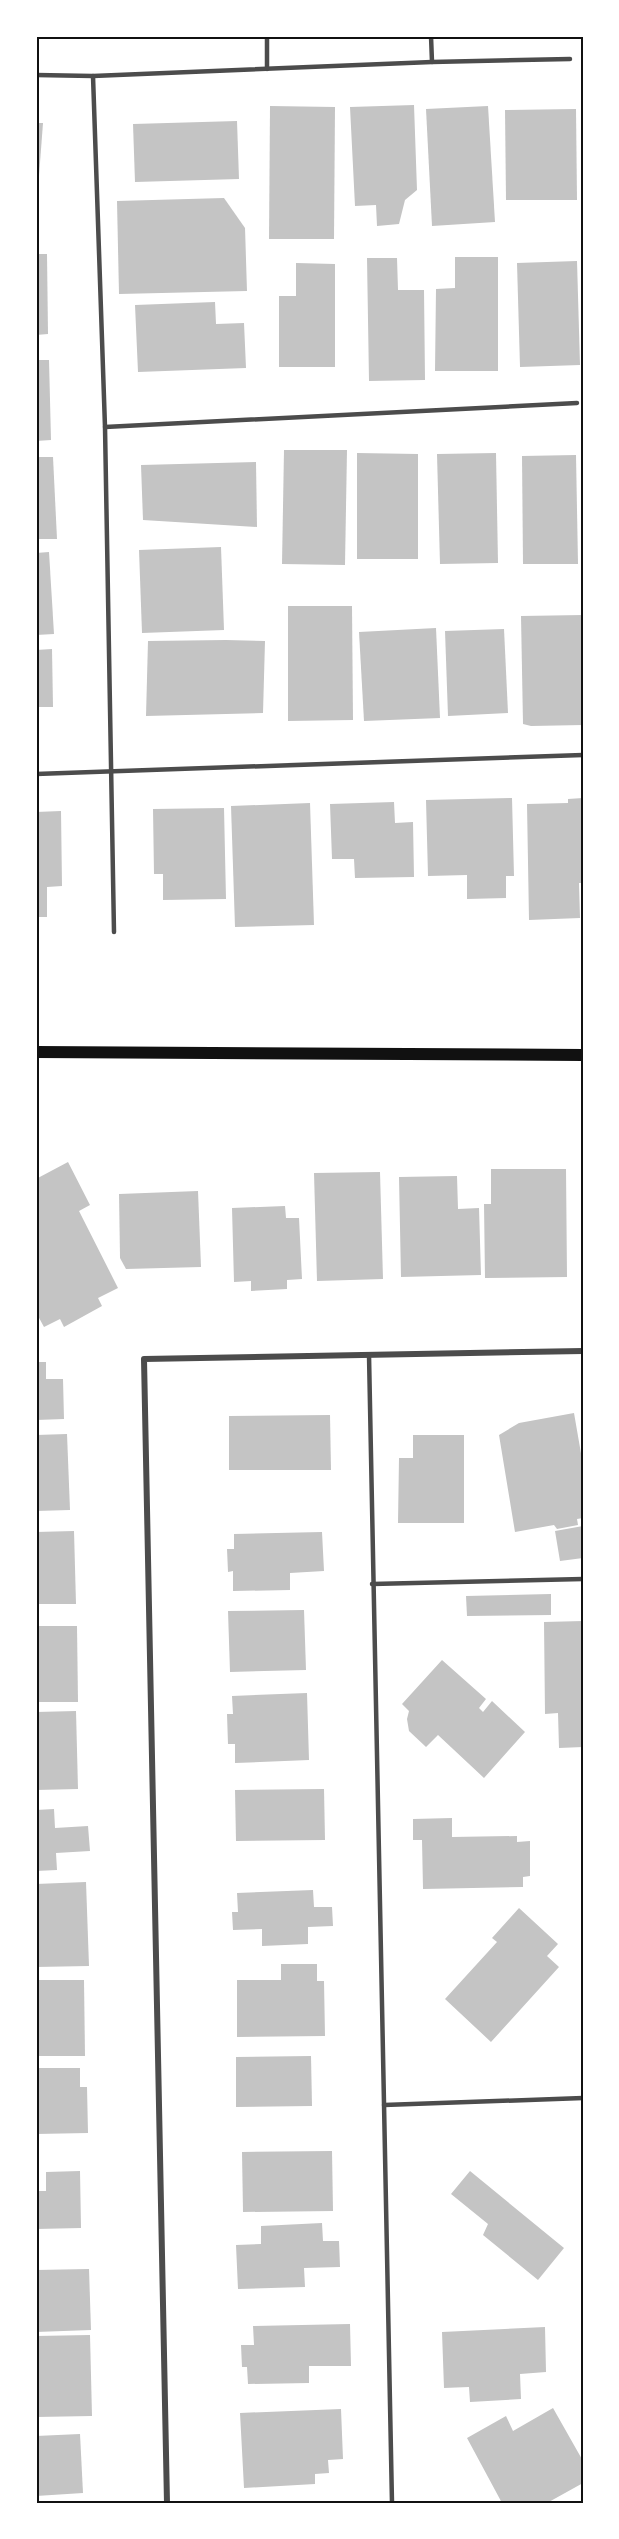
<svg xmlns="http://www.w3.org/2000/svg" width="619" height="2539" font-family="Rubik,sans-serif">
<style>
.building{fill:#c4c4c4}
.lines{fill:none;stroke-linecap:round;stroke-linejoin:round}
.service{stroke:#4c4c4c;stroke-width:4.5}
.minor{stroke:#4c4c4c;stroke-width:6}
.secondary{stroke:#111;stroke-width:12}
.neatline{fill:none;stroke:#111;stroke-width:2}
</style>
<rect width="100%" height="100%" fill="#fff"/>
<!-- building -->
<g class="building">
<polygon points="104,36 142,36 142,38 104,39"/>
<polygon points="414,105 417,190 405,200 399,224 377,226 376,205 355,206 350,107"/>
<polygon points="270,106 335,107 334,239 269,239"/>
<polygon points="488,106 495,222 432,226 426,109"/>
<polygon points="576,109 577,200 506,200 505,110"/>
<polygon points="237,121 239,179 135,182 133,124"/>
<polygon points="36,123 43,123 38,189 36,189"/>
<polygon points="224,198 245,228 247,291 119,294 117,201"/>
<polygon points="36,254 47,254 48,334 36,335"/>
<polygon points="455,257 498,257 498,371 435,371 436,289 455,288"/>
<polygon points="367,258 397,258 398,290 424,290 425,380 369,381"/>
<polygon points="577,261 580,365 520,367 517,263"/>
<polygon points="296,263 335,264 335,367 279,367 279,296 296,296"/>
<polygon points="215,302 216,324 244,323 246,368 138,372 135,305"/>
<polygon points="36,360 49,360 51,440 36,441"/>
<polygon points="284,450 347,450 345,565 282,564"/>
<polygon points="357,453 418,454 418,559 357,559"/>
<polygon points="496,453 498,563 440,564 437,454"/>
<polygon points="576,455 578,564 523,564 522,456"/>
<polygon points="36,457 53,457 57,539 36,539"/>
<polygon points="256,462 257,527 143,520 141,465"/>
<polygon points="221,547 224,630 142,633 139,550"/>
<polygon points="49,552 54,634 36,635 36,553"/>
<polygon points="288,606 352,606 353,720 288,721"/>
<polygon points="583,615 583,725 531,726 523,724 521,616"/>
<polygon points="436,628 440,718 364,721 359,632"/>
<polygon points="504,629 508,713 448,716 445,631"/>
<polygon points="226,640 265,641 263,713 146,716 148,641"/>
<polygon points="52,649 53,707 36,707 36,650"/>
<polygon points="512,798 514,876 506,876 506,898 467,899 467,875 428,876 426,800"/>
<polygon points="583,798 583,883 579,883 580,918 529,920 527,804 568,803 568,799"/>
<polygon points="394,802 395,823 413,822 414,877 355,878 354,859 332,859 330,804"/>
<polygon points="310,803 314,925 235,927 231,806"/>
<polygon points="224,808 226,899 163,900 163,874 154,874 153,809"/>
<polygon points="61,811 62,886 47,887 47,917 36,917 36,812"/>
<polygon points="68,1162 90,1205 79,1211 118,1288 98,1298 102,1306 64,1327 60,1319 44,1327 38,1316 36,1317 36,1179"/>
<polygon points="491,1169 566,1169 567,1277 485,1278 484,1204 491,1204"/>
<polygon points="380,1172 383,1279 317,1281 314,1173"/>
<polygon points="457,1176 458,1209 479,1208 481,1275 401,1277 399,1177"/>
<polygon points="198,1191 201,1267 126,1269 120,1258 119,1194"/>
<polygon points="285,1206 286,1218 299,1218 302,1279 287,1280 287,1289 251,1291 251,1281 234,1282 232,1208"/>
<polygon points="36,1362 46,1362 46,1379 63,1379 64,1419 36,1420"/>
<polygon points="574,1413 583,1465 583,1518 577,1519 578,1525 557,1529 554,1525 515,1532 499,1435 519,1423"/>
<polygon points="330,1415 331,1470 229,1470 229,1416"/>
<polygon points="67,1434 70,1510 36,1511 36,1435"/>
<polygon points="413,1435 464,1435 464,1523 398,1523 399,1458 413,1458"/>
<polygon points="583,1526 583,1558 560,1561 555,1531"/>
<polygon points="74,1531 76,1604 36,1604 36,1532"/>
<polygon points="322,1532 324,1571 290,1573 290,1590 233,1591 233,1571 228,1572 227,1549 234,1549 234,1534"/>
<polygon points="551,1594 551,1615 467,1616 466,1596"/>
<polygon points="304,1610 306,1670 230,1672 228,1611"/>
<polygon points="583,1621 583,1747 559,1748 558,1713 545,1714 544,1622"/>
<polygon points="36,1626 77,1626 78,1702 36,1702"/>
<polygon points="442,1660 486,1699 479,1708 483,1712 492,1701 525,1732 484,1778 438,1735 426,1747 409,1731 407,1719 409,1711 402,1704"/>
<polygon points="307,1693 309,1760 235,1763 235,1744 228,1744 227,1714 233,1714 232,1696"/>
<polygon points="76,1711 78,1789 36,1790 36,1712"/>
<polygon points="324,1789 325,1840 236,1841 235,1790"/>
<polygon points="54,1809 55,1828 88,1826 90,1851 56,1853 57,1870 36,1871 36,1810"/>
<polygon points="452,1818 452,1837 517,1836 517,1842 530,1841 530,1876 523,1877 523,1887 423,1889 422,1840 413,1840 413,1819"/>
<polygon points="86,1882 89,1966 36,1967 36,1884"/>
<polygon points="313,1890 314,1907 332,1907 333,1926 308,1927 308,1944 262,1946 262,1929 233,1930 232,1912 238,1912 237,1893"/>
<polygon points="519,1908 558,1944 547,1956 559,1967 491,2042 445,1999 497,1942 492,1938"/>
<polygon points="281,1964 317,1964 317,1981 324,1981 325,2036 237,2037 237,1980 281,1980"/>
<polygon points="36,1980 84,1980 85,2056 36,2056"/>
<polygon points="311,2056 312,2106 236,2107 236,2057"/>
<polygon points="36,2068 80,2068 80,2087 87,2087 88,2133 36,2134"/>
<polygon points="332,2151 333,2211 243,2212 242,2152"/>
<polygon points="80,2171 81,2228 36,2229 36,2191 46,2191 46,2172"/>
<polygon points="470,2171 564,2248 538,2280 483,2235 488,2224 451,2194"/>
<polygon points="322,2223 323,2241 339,2241 340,2267 304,2268 305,2287 238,2289 236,2245 261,2244 261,2226"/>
<polygon points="89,2269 91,2330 36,2332 36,2270"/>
<polygon points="350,2324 351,2366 309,2366 309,2383 248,2384 247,2367 242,2367 241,2345 254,2345 253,2326"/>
<polygon points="545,2327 546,2372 520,2374 521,2399 470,2402 469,2387 444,2388 442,2332"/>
<polygon points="90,2335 92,2416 36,2417 36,2336"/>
<polygon points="553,2408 583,2461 583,2483 547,2503 502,2503 467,2438 506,2416 513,2431"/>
<polygon points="341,2409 343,2459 328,2460 329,2473 315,2474 315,2484 244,2488 240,2413"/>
<polygon points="80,2434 83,2493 36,2496 36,2436"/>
</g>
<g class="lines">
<!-- service -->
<g class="service">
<polyline points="267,36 267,69"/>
<polyline points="431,36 432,62"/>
<polyline points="36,75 93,76 432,62 570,59"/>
<polyline points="93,76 105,427 114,932"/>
<polyline points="105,427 577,403"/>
<polyline points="36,774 583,755"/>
<polyline points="369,1355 392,2503"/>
<polyline points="372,1584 583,1579"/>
<polyline points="384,2105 583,2098"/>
</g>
<!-- minor -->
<polyline class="minor" points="167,2503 144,1359 583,1351"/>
<!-- secondary -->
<polyline class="secondary" points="36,1052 583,1055"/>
</g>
<!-- border -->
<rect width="619" height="2539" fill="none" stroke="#ffffff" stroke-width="75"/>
<rect x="38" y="38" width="544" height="2464" class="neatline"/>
</svg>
